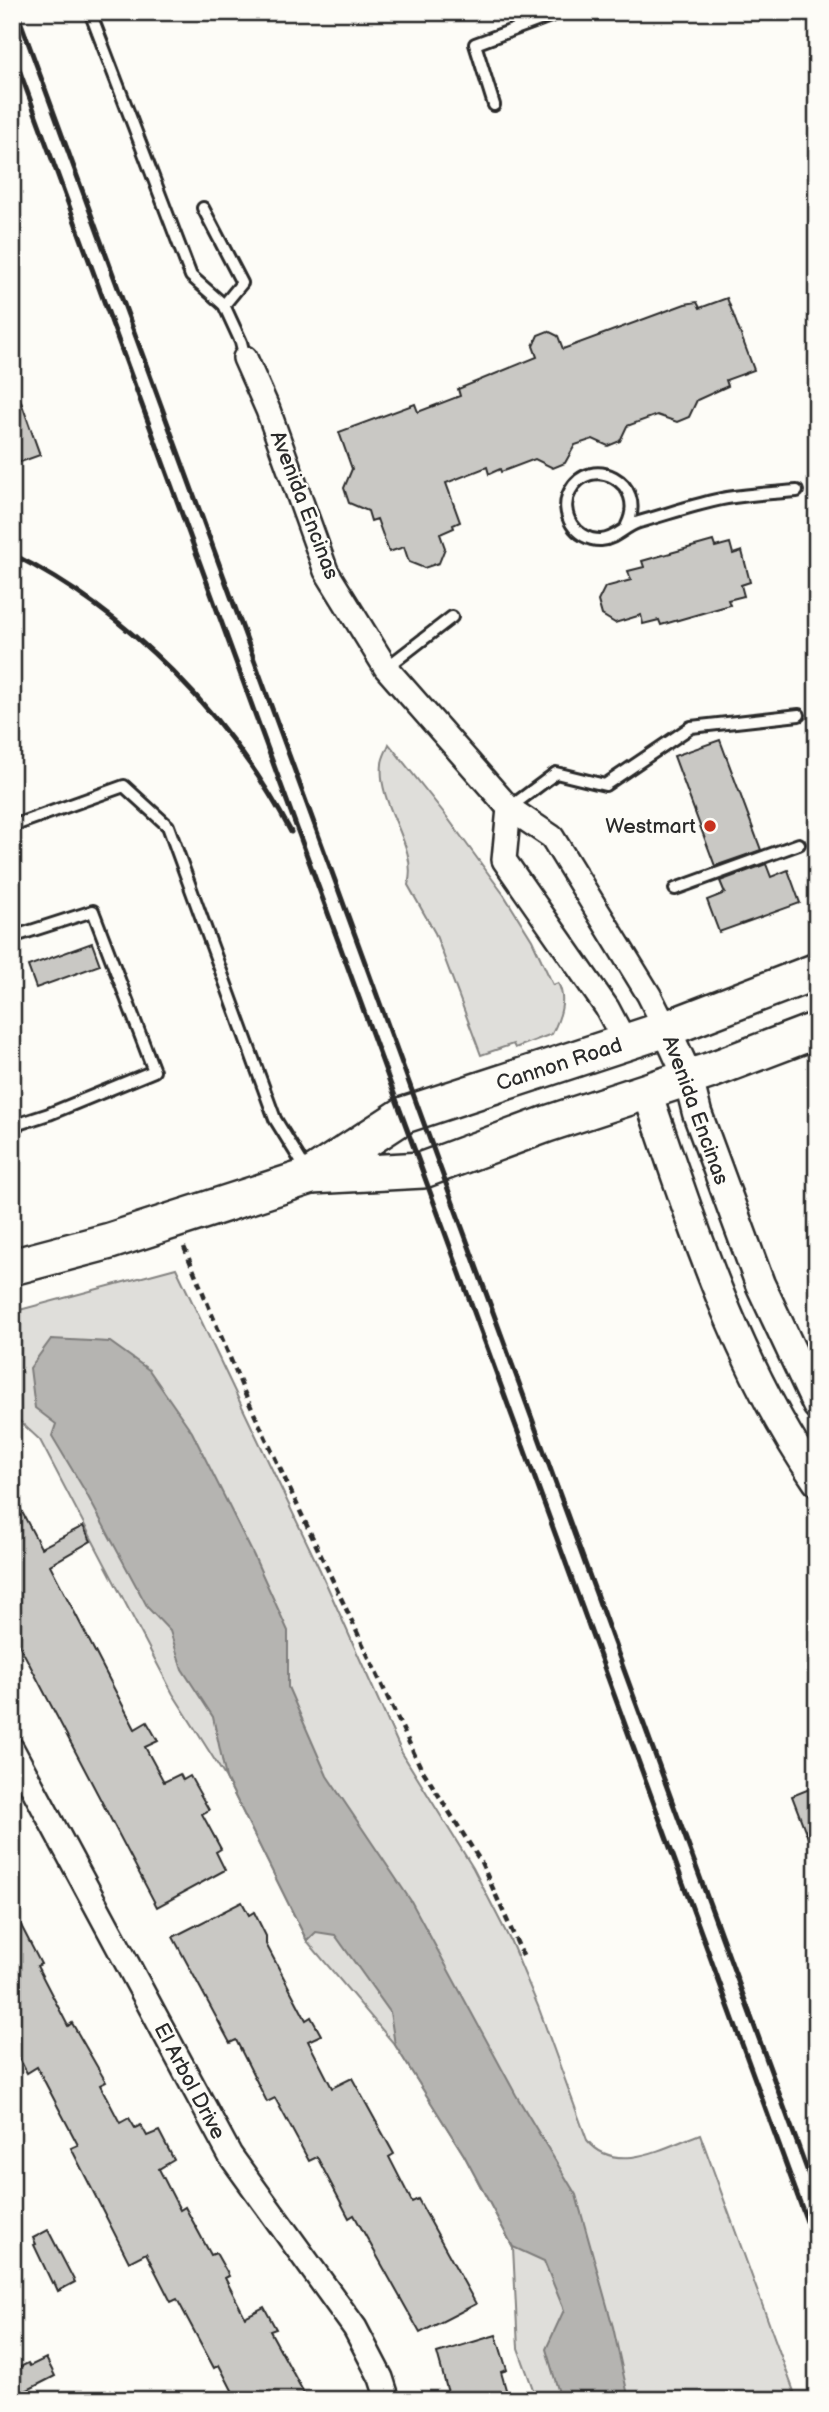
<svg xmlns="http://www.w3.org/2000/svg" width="829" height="2412" font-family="'Balsamiq Sans',sans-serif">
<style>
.green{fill:#dfdeda;stroke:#858482;stroke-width:2}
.water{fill:#b5b4b1;stroke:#7e7d7b;stroke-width:2}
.building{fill:#c9c8c4;stroke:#2b2b2b;stroke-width:2}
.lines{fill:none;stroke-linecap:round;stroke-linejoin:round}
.service-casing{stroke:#2b2b2b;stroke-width:16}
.minor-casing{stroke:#2b2b2b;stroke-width:28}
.tertiary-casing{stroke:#2b2b2b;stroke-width:33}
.primary-casing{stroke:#2b2b2b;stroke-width:40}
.path{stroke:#2b2b2b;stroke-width:4.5;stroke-dasharray:7 5;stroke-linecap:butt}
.service{stroke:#fdfcf7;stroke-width:10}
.minor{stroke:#fdfcf7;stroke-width:23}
.tertiary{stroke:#fdfcf7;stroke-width:28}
.primary{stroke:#fdfcf7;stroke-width:35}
.rail{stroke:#2b2b2b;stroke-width:5}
.poi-dot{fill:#c8321e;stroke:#fdfcf7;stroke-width:2.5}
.labels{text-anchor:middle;stroke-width:5;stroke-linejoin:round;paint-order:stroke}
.street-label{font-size:21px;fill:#2b2b2b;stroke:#fdfcf7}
.poi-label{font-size:21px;fill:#2b2b2b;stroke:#fdfcf7;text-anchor:end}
</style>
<rect width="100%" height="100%" fill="#fdfcf7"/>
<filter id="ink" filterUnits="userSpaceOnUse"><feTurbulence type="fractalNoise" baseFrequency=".0143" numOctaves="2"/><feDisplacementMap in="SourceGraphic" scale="14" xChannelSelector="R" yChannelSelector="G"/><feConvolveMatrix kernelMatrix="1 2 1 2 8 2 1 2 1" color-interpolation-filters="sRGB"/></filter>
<g filter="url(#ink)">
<!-- green -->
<g class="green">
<path d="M 389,744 L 444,813 L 504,895 L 532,940 L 553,985 L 558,983 C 567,1000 560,1018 552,1034 L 515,1048 L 513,1044 L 481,1055 L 435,933 L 408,885 C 419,845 377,806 382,764 C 382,758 387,750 389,744 Z"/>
<path d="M 176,1268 L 320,1570 L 402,1753 L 473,1868 L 511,1942 L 538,2006 L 587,2140 C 616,2176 665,2147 700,2134 L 797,2400 L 537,2400 L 518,2348 L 513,2247 L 464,2155 L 395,2045 L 307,1941 L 226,1778 L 173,1694 L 40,1440 L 12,1414 L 12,1312 Z"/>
</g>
<!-- water -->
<polygon class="water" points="51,1339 110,1342 149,1370 192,1432 253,1554 288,1631 288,1687 327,1776 411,1901 516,2095 576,2195 613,2327 629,2400 561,2400 546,2349 564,2310 544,2261 513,2247 464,2155 395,2045 390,2012 335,1935 316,1932 307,1941 226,1778 213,1717 182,1669 170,1631 148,1608 85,1491 52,1436 56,1424 35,1408 30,1368"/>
<!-- building -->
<g class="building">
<polygon points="727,298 754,370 726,380 728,386 697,400 689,417 677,422 657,415 627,426 620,441 608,446 593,439 575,445 565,463 553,468 535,459 501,472 500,469 489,474 487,467 446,483 460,522 453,525 454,528 440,534 445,548 439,563 424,568 409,562 404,547 389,552 377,519 371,521 368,511 349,503 344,488 352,469 339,432 415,404 418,412 460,396 458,389 537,357 533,346 538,335 548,331 558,336 563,349 685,304 697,302 700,308"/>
<polygon points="15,385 40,455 12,465 12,386"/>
<polygon points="713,541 715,547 730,543 733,554 742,551 750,582 741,585 744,596 728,600 730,605 661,625 659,620 643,624 641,615 615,623 602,615 598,601 605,587 631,580 628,571 644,567 642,561"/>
<polygon points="720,740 761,850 715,866 674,756"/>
<polygon points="766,864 771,877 788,870 800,903 719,932 707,900 725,893 720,881"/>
<polygon points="92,943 100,965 36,988 28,966"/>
<polygon points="12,1493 41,1548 83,1526 91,1541 50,1565 135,1729 147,1722 158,1741 145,1747 164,1782 180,1774 183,1780 190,1776 209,1810 202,1814 221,1849 216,1852 225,1870 157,1907 12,1631"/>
<polygon points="817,1786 817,1855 815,1856 792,1796"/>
<polygon points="242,1902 249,1915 254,1912 266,1936 266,1944 306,2020 311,2017 321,2035 308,2041 332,2088 352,2078 394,2154 389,2157 412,2202 418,2199 476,2304 420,2333 354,2215 349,2218 317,2157 309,2161 275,2098 267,2102 236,2040 230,2043 173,1937"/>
<polygon points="12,1908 41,1964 37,1966 68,2026 72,2023 106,2082 100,2085 120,2123 129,2118 135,2128 141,2125 147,2136 159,2131 174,2160 159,2169 180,2210 185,2207 211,2255 216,2253 229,2276 225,2278 245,2317 264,2307 276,2329 270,2331 304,2393 292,2400 237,2400 219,2365 214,2368 177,2299 171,2302 146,2253 129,2262 71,2148 78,2145 37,2067 27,2073 18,2056 12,2059"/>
<polygon points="48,2230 75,2282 58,2291 54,2282 52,2283 34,2245 36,2244 33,2238"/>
<polygon points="496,2335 507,2370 501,2372 509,2400 450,2400 437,2353"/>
<polygon points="46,2358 55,2376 12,2398 12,2371 28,2363 30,2366"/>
</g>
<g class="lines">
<!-- service casing -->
<g class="service-casing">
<g id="service">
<polyline points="90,12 191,276 224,305 241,342 245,358"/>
<polyline points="494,105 475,44 561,12"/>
<polyline points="203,208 242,283 224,305"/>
<path d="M 627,525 C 648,482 590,453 570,491 C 558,513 576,541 601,540 C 616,539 625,526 639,522 C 668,514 698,503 727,498 C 750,494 774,493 797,491"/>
<polyline points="386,668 452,617"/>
<polyline points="509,808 556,773 605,785 691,727 799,715"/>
<polyline points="12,826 124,786 168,826 275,1119 307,1171"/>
<polyline points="675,889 799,844"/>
<polyline points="12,937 93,911 154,1071 49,1114 12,1126"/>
</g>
</g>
<!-- minor casing -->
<g class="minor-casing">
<g id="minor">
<polyline points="245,358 268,410 326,571 386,668 509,808 552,837 649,995 666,1029"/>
<polyline points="509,808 504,860 607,1008 625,1042"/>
<polyline points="12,1749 230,2155 355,2328 381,2378 388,2400"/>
</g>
</g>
<!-- tertiary casing -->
<g class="tertiary-casing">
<g id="tertiary">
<polyline points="666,1029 688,1077 697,1113 760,1284 817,1405"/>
<path d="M 647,1092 C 693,1225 736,1364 817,1481"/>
</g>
</g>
<!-- primary casing -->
<g class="primary-casing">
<g id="primary">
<polyline points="311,1176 404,1115 666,1029 817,971"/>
<polyline points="12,1267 110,1241 311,1176 423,1170 547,1124 709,1071 817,1030"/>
</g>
</g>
<!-- path -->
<polyline class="path" points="184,1247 245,1394 420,1766 481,1862 524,1958"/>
<!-- service -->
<use href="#service" class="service"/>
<!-- minor -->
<use href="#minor" class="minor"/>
<!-- tertiary -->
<use href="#tertiary" class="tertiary"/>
<!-- primary -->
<use href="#primary" class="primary"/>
<!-- rail -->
<g class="rail">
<polyline points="17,12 817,2197"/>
<polyline points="12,50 817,2249"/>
<path d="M 12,554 C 130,613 230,716 291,832"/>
</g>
</g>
</g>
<!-- markers -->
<circle class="poi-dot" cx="710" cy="826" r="7"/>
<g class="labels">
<!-- street labels -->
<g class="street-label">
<text transform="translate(305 505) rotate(69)" y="7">Avenida Encinas</text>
<text transform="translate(559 1064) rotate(-18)" y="7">Cannon Road</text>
<text transform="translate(696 1110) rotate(70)" y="7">Avenida Encinas</text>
<text transform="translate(190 2081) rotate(62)" y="7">El Arbol Drive</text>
</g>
<!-- poi labels -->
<g class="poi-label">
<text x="696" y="833">Westmart</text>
</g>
</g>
<!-- margin -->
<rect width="829" height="2412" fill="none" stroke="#fdfcf7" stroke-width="42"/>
<rect x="21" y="21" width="787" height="2370" fill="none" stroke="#2b2b2b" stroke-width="2.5" filter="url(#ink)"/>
</svg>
